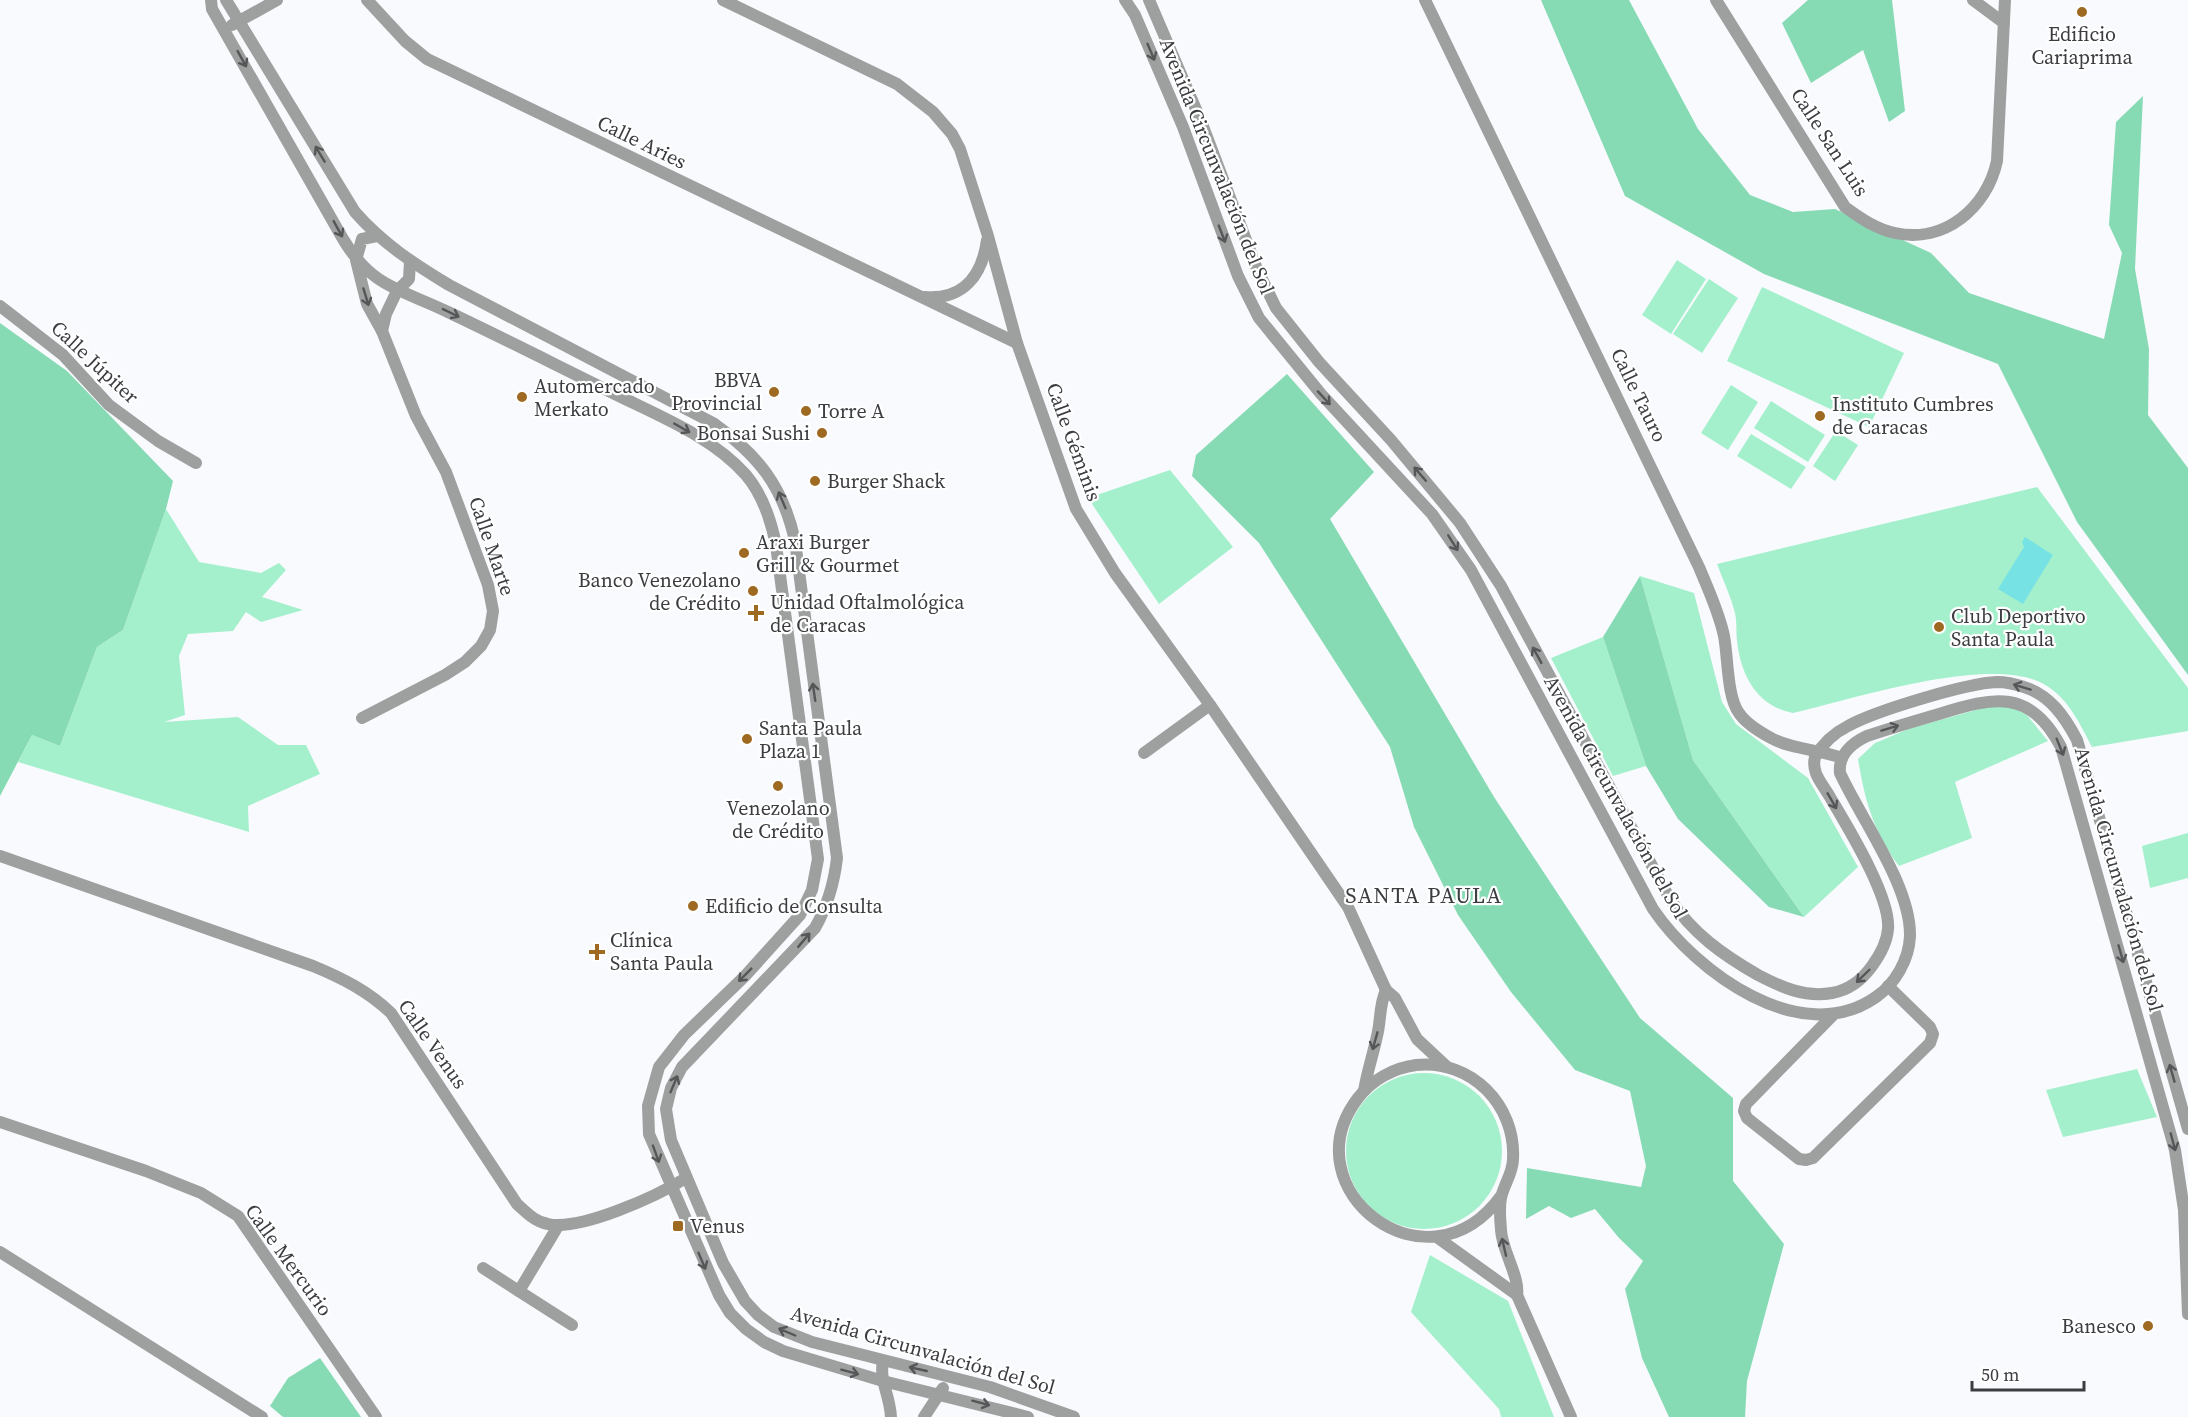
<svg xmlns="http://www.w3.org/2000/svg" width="2188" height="1417" font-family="'Source Serif 4',serif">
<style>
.green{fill:#a5f0cc}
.forest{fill:#87dbb4}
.water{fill:#76e2e3}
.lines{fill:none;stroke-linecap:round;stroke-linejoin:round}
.minor{stroke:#9da09e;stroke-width:12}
.oneway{stroke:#545658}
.poi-dot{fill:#9e6921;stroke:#fff;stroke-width:2}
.labels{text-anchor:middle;stroke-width:4.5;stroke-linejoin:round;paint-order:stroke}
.poi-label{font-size:20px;fill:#3b3d40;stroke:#fff;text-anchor:start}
.street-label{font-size:20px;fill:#3b3d40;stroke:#fff}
.quarter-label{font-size:22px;letter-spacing:1.5px;fill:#3b3d40;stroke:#fff}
</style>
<rect width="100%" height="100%" fill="#f8fafe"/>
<!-- green -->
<g class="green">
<polygon points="1677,260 1706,279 1671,334 1642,315"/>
<polygon points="1709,279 1738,298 1702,353 1673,334"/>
<polygon points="1762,287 1904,353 1869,427 1727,361"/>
<polygon points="1731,385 1758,402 1728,450 1701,433"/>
<polygon points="1771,401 1825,435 1808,462 1754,428"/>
<polygon points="1836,431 1858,445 1835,481 1813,466"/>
<polygon points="1751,434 1806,467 1791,489 1737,456"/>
<polygon points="1170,470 1233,547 1159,604 1088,498"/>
<path d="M 2037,487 L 2188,688 L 2188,731 L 2092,747 C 2080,724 2069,700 2047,686 C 1995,652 1851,700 1793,713 C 1757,706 1741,676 1737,641 C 1736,632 1737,622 1735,613 C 1731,597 1723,580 1717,564 Z"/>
<polygon points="166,509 199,562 261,573 279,563 286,570 262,597 303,610 261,622 246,612 233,631 188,634 179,656 185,715 164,722 238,717 278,745 306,745 320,774 248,806 249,832 18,762 32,735 60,746 97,647 123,630"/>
<polygon points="1640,576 1694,593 1722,702 1736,724 1808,778 1858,867 1804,917 1693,760"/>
<polygon points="1603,637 1646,766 1613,776 1551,658"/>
<path d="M 2001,703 L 2026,714 L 2048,741 L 1955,782 L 1972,838 L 1899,866 C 1873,831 1865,801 1858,759 L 1875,743 L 1911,728 Z"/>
<polygon points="2188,833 2188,878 2150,888 2142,846"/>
<polygon points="2137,1069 2157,1117 2063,1137 2046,1090"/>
<circle cx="1424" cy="1151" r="78"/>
<polygon points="1430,1255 1508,1301 1554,1417 1501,1417 1499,1409 1411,1312"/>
</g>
<!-- forest -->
<g class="forest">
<polygon points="1541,0 1629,0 1698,129 1750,195 1793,212 1835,209 1931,253 1969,293 2104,339 2122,253 2109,225 2116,122 2143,96 2135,269 2149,349 2148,415 2188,468 2188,675 2077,522 1998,364 1764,274 1625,196"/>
<polygon points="1808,0 1892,0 1905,111 1889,122 1863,50 1811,83 1782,23"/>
<polygon points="0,323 67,371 173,481 166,509 123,630 97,647 60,746 32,735 0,796"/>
<polygon points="1287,374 1374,472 1330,519 1494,797 1640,1018 1733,1098 1733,1181 1784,1244 1747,1381 1745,1417 1669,1417 1642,1358 1625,1289 1643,1261 1619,1238 1595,1209 1571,1218 1549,1206 1526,1219 1527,1168 1641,1187 1646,1166 1630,1091 1575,1070 1511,992 1458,915 1414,827 1390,747 1259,543 1192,476 1196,455"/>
<polygon points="1640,576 1693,760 1804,917 1769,907 1678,819 1646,766 1603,637"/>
<polygon points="320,1358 361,1417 283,1417 270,1406 288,1378"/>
</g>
<!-- water -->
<polygon class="water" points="2025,537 2053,555 2023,604 1998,589 2024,547 2022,542"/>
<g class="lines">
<!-- minor -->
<g class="minor">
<path d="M 211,0 L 212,9 L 343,239 C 372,288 401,289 448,312 C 501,337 554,364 607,390 C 654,414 711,435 746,475 C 763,495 771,520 776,545 L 818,859 L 812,890 L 800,915 L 745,976 L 684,1035 L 659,1067 L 648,1106 L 649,1134 L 719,1295 L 730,1313 L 746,1329 L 764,1342 L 783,1351 L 883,1381 L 1028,1417"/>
<path d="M 226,0 L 355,212 C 382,243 414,264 449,285 L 713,423 C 758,455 783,486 795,541 L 837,858 C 834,884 828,905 815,928 L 682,1067 L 671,1088 L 666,1109 L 671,1140 L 723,1263 L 745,1301 L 758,1315 L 774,1327 L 812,1342 L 990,1387 L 1074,1417"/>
<polyline points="367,0 405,41 427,59 1017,343"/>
<polyline points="723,0 897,84 933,112 952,134 960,149 988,236 1017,343 1076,509 1115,573 1210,705 1348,907 1386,990 1395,998 1417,1039 1447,1067"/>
<path d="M 1125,0 L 1135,15 L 1183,127 L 1238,276 L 1259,318 L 1321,394 L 1432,514 L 1471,570 L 1653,909 C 1695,971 1801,1050 1876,997 C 1895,984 1909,960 1910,936 C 1911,886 1861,819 1840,773 C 1838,755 1852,743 1867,736 C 1891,728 1915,721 1939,714 C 1994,697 2030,688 2061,747 L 2175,1150 L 2184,1210 L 2188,1314"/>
<path d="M 1149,0 L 1201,121 L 1257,269 L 1276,308 L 1319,362 L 1391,440 L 1460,523 L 1501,586 L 1670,899 C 1692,933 1723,955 1758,975 C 1781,987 1805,998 1832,993 C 1849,990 1862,980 1872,966 C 1880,955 1887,942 1888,929 C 1891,897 1847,826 1830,797 C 1822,783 1811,773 1815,757 C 1823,743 1834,733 1848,726 C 1875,711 1967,683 1997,682 C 2006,682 2015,684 2024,687 C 2050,695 2065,717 2077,740 L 2188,1129"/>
<path d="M 1425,0 L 1699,567 C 1708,589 1719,612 1724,636 C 1728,657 1727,697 1739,713 C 1746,724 1760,732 1771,738 C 1793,750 1819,749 1842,758"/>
<path d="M 1716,0 L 1845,207 C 1860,218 1876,229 1895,233 C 1944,244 1987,208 1997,161 L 2005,0"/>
<polyline points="1973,0 2004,23"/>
<polyline points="232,25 277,0"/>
<polyline points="397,291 409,279 410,261"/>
<path d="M 925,297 C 963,300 982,276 987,240"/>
<polyline points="0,306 63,355 109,405 158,441 196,463"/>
<polyline points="382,331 386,314 397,291"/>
<polyline points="362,718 445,675 465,662 481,646 490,630 493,611 488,585 446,472 416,416 382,331 367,304 356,260 362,239 377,236"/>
<polyline points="1144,753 1210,705"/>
<path d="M 0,856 L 313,966 C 342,978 368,991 391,1013 L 517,1204 C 526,1212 535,1222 548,1224 C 581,1231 657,1196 686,1178"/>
<polyline points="1833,1015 1746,1104 1744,1111 1747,1118 1799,1159 1806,1160 1813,1158 1930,1043 1933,1034 1930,1027 1888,986"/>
<path d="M 1364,1091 C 1367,1072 1373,1055 1377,1036 C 1381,1021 1379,1005 1386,990"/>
<polyline points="0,1122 146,1171 201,1193 238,1216 376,1417"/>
<path d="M 1501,1196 C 1428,1297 1288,1190 1358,1098 C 1372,1080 1393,1068 1416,1065 C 1471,1059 1516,1105 1513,1159 C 1513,1173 1504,1184 1501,1198 C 1499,1208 1500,1219 1501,1230 C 1502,1251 1520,1277 1517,1295 L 1571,1417"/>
<polyline points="1438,1238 1517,1295"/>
<polyline points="0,1252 262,1417"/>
<polyline points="483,1268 572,1325"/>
<polyline points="519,1291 558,1226"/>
<path d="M 883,1361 C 879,1381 890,1395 891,1417"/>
<polyline points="924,1417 943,1388"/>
</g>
</g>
<!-- one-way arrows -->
<defs><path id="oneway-shaft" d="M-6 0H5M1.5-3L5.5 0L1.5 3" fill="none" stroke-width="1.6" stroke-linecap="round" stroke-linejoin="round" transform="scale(1.5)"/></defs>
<g class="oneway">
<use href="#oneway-shaft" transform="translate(1151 52) rotate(67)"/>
<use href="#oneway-shaft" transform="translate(242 59) rotate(61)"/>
<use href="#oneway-shaft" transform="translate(320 154) rotate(-121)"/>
<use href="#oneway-shaft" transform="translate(338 229) rotate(61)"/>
<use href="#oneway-shaft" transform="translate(1222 234) rotate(69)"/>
<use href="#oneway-shaft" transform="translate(366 297) rotate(73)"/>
<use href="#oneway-shaft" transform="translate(451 313) rotate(26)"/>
<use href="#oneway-shaft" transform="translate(1324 398) rotate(47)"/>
<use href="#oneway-shaft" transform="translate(682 428) rotate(30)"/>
<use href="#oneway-shaft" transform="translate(1420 474) rotate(-131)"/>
<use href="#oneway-shaft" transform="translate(782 500) rotate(-113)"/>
<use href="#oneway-shaft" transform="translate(1453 543) rotate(58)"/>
<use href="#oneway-shaft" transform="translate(1537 655) rotate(-119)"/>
<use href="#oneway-shaft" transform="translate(2022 687) rotate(-163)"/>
<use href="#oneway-shaft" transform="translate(814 692) rotate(-98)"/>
<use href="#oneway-shaft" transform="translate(1890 728) rotate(-17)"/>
<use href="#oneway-shaft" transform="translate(2060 747) rotate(68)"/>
<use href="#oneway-shaft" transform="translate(1832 801) rotate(60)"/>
<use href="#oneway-shaft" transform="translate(804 940) rotate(-50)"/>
<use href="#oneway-shaft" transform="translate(2121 954) rotate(74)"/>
<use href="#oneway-shaft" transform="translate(745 975) rotate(135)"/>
<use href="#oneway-shaft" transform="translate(1863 976) rotate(136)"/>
<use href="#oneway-shaft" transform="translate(1375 1041) rotate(106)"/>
<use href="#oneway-shaft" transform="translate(2172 1073) rotate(-106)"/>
<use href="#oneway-shaft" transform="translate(674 1084) rotate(-67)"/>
<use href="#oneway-shaft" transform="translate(2173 1142) rotate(75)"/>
<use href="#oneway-shaft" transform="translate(656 1154) rotate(70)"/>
<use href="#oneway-shaft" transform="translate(1504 1247) rotate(-103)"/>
<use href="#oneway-shaft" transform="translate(702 1261) rotate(67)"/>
<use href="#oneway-shaft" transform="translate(787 1332) rotate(-157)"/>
<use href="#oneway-shaft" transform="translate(918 1369) rotate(-167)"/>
<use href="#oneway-shaft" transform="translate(850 1372) rotate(15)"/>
<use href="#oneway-shaft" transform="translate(981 1403) rotate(15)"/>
</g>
<!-- markers -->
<g class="poi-dot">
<circle cx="2082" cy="12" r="6"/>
<circle cx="774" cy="392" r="6"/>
<circle cx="522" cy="397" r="6"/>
<circle cx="806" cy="411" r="6"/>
<circle cx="1820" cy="416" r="6"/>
<circle cx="822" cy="433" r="6"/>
<circle cx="815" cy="481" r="6"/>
<circle cx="744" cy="553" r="6"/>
<circle cx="753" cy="591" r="6"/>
<path d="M753 604h6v6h6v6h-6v6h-6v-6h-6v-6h6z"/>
<circle cx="1939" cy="627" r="6"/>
<circle cx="747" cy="739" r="6"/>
<circle cx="778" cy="786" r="6"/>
<circle cx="693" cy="906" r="6"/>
<path d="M594 943h6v6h6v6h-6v6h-6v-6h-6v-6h6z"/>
<rect x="672" y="1220" width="12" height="12" rx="3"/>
<circle cx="2148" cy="1326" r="6"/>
</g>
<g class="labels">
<!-- poi labels -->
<g class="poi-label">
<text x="2082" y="41" text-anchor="middle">Edificio<tspan x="2082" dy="23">Cariaprima</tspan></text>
<text x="762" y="387" text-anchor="end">BBVA<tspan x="762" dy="23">Provincial</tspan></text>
<text x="534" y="393">Automercado<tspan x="534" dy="23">Merkato</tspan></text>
<text x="1832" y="411">Instituto Cumbres<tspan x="1832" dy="23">de Caracas</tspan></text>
<text x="818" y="418">Torre A</text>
<text x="810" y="440" text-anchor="end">Bonsai Sushi</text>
<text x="827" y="488">Burger Shack</text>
<text x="756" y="549">Araxi Burger<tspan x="756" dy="23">Grill &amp; Gourmet</tspan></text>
<text x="741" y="587" text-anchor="end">Banco Venezolano<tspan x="741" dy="23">de Crédito</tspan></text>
<text x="770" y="609">Unidad Oftalmológica<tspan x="770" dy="23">de Caracas</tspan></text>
<text x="1951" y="623">Club Deportivo<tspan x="1951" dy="23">Santa Paula</tspan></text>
<text x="759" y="735">Santa Paula<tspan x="759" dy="23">Plaza 1</tspan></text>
<text x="778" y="815" text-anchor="middle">Venezolano<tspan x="778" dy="23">de Crédito</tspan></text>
<text x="705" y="913">Edificio de Consulta</text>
<text x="610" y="947">Clínica<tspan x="610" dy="23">Santa Paula</tspan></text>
<text x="690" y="1233">Venus</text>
<text x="2136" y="1333" text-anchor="end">Banesco</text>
</g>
<!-- street labels -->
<g class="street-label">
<text transform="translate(642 142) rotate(26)" y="7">Calle Aries</text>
<text transform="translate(1830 142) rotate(57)" y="7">Calle San Luis</text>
<text transform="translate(1217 166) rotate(68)" y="7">Avenida Circunvalación del Sol</text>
<text transform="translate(95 362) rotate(43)" y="7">Calle Júpiter</text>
<text transform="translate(1639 395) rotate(64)" y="7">Calle Tauro</text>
<text transform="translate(1074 442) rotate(70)" y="7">Calle Géminis</text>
<text transform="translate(492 546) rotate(71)" y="7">Calle Marte</text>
<text transform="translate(1616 797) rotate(61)" y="7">Avenida Circunvalación del Sol</text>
<text transform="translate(2119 879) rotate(74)" y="7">Avenida Circunvalación del Sol</text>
<text transform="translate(433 1044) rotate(55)" y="7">Calle Venus</text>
<text transform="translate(289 1260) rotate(54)" y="7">Calle Mercurio</text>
<text transform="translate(923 1350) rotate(16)" y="7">Avenida Circunvalación del Sol</text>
</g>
<!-- quarter labels -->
<g class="quarter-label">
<text x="1424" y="903">SANTA PAULA</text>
</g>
</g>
<!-- scale -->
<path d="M1972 1381v9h112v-9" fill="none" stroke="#3b3d40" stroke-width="3"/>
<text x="1981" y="1381" font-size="18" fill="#3b3d40" stroke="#ffffff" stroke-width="4.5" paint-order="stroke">50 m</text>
</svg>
